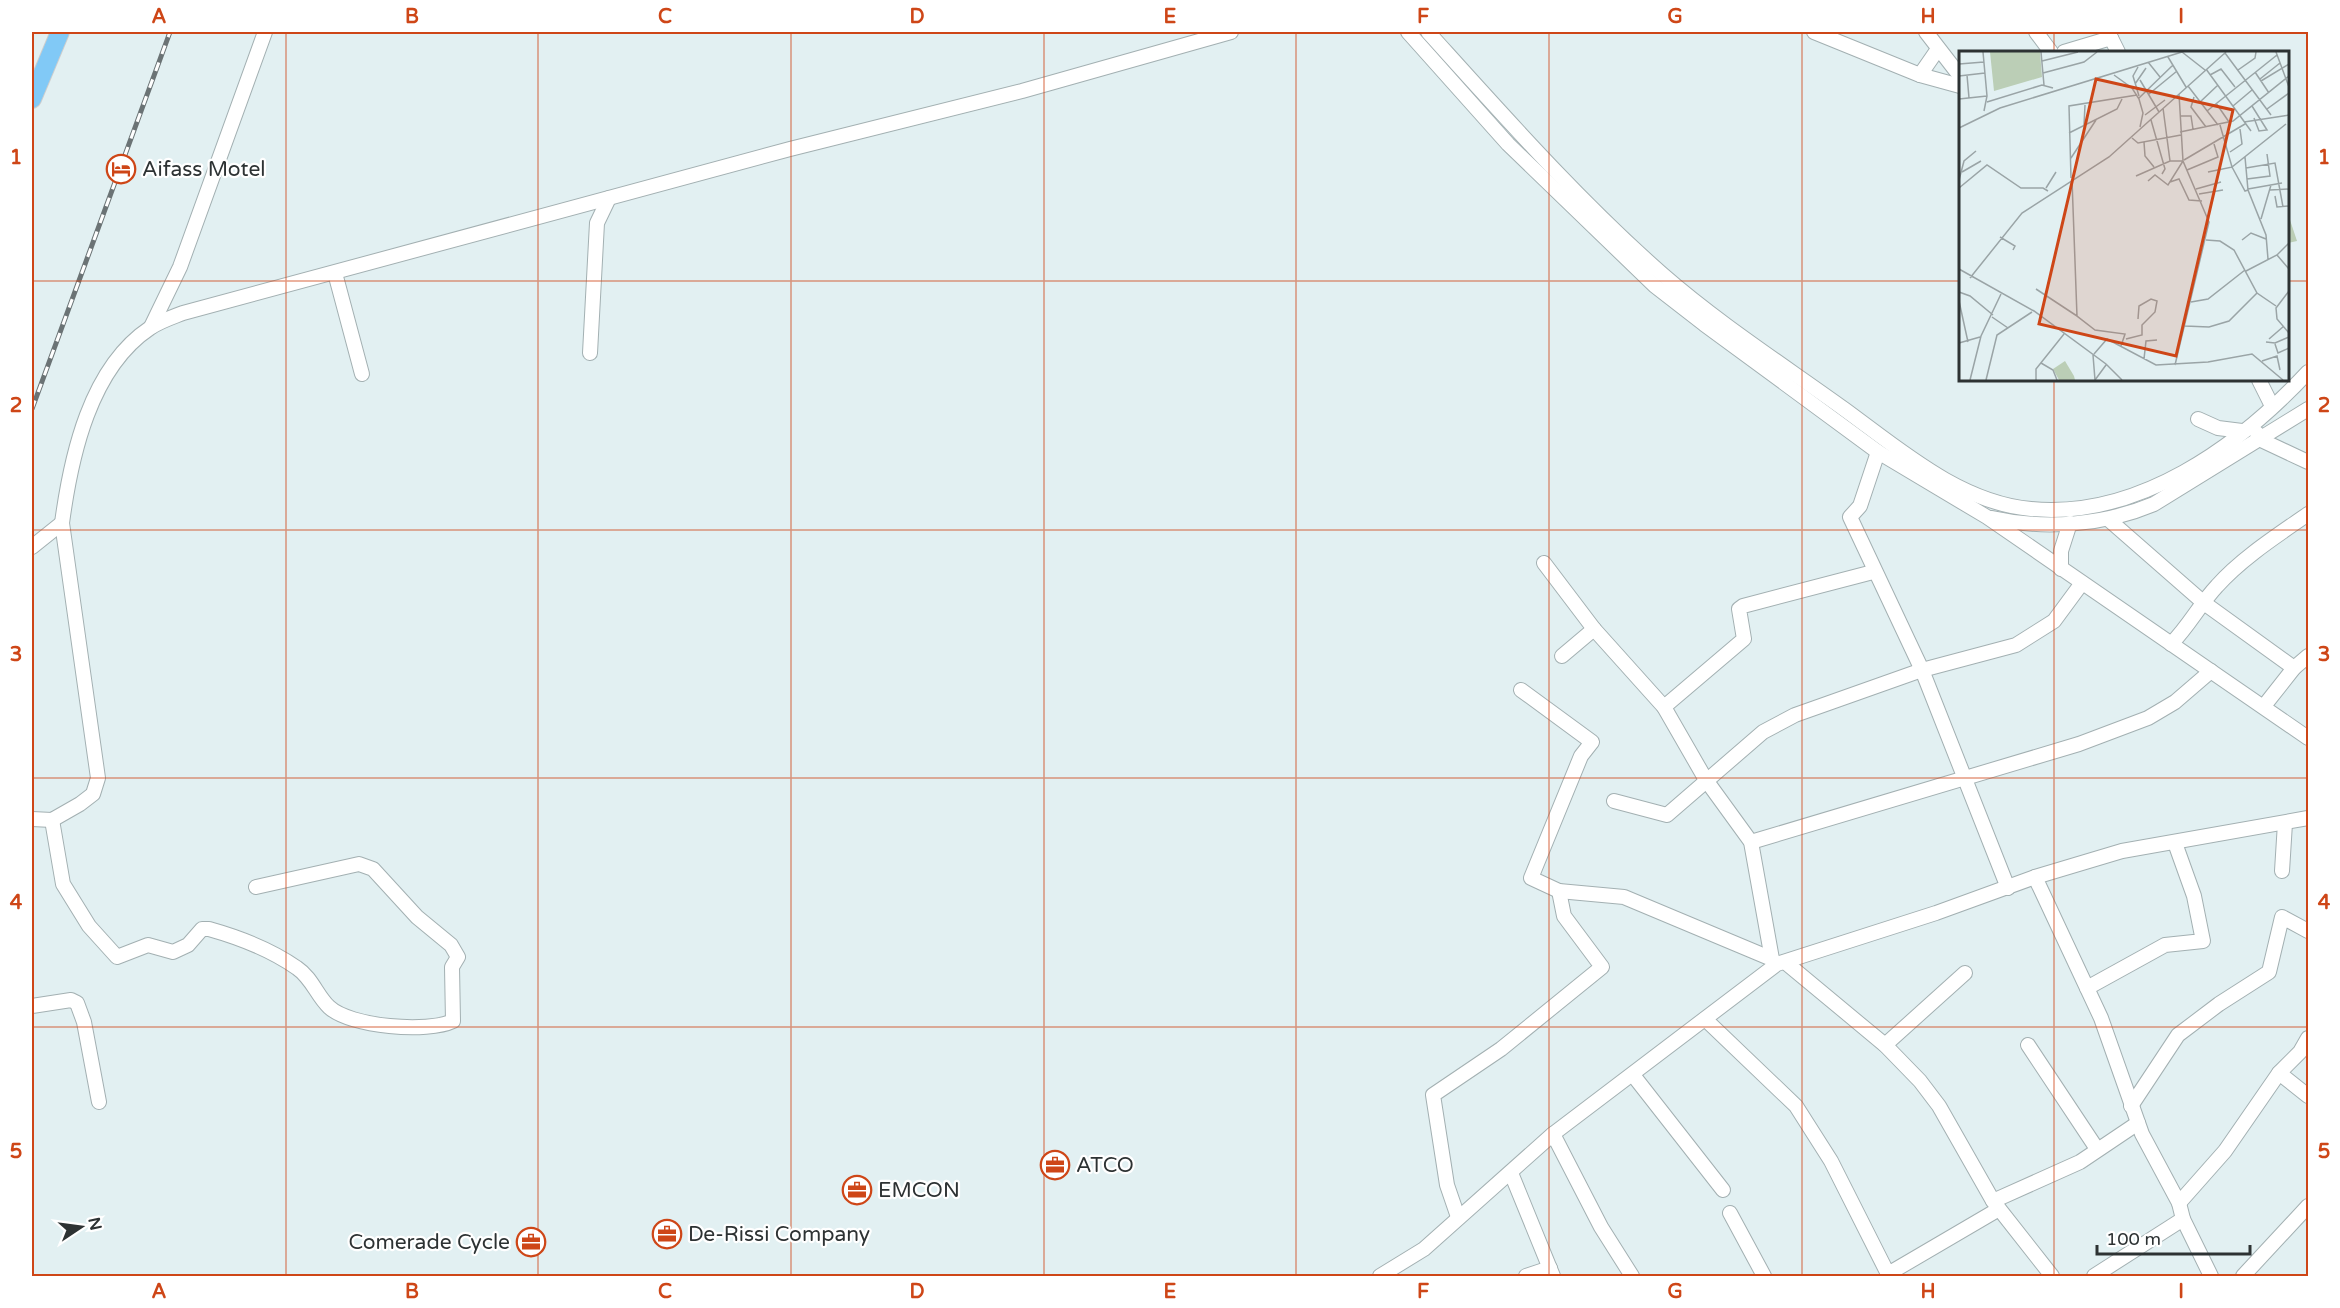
<svg xmlns="http://www.w3.org/2000/svg" width="2340" height="1308" font-family="'Varela Round',sans-serif">
<style>
.forest{fill:url(#forest-firs)}
.lines{fill:none;stroke-linecap:round;stroke-linejoin:round}
.minor-casing{stroke:#a3b0b2;stroke-width:16}
.major-casing{stroke:#cdcece;stroke-width:20}
.minor{stroke:#fff;stroke-width:14}
.major{stroke:#81c9f6;stroke-width:18}
.rail-casing{stroke:#6b7375;stroke-width:5}
.rail{stroke:#fff;stroke-width:3;stroke-dasharray:9;stroke-linecap:butt}
.grid{fill:none;stroke:#ce4617;stroke-width:1.5;stroke-opacity:0.55}
.labels{text-anchor:middle;stroke-width:4.5;stroke-linejoin:round;paint-order:stroke}
.poi-label{font-size:21px;fill:#2d3233;stroke:#fff;text-anchor:start}
.inset-road{fill:none;stroke:#9aa4a6;stroke-width:1.5}
.view{fill:#ce4617;fill-opacity:0.15;stroke:#ce4617;stroke-width:3}
.inset-edge{fill:none;stroke:#2d3233;stroke-width:3}
.neatline{fill:none;stroke:#ce4617;stroke-width:2}
.grid-label{font-size:20px;text-anchor:middle;font-weight:bold;fill:#ce4617}
</style>
<defs>
<pattern id="forest-firs" width="22" height="20" patternUnits="userSpaceOnUse" patternTransform="scale(1.5)"><rect width="22" height="20" fill="#bbceb6"/><path d="M5 1l3.5 6h-7zM16 11l3.5 6h-7z" fill="#a1b19d"/></pattern>
</defs>
<rect width="100%" height="100%" fill="#e2f0f2"/>
<!-- forest -->
<polygon class="forest" points="2288,214 2297,241 2288,243"/>
<g class="lines">
<!-- minor casing -->
<g class="minor-casing">
<g id="minor">
<polyline points="1408,32 1508,144 1655,286 1704,324 1878,452 1987,517 2308,738"/>
<path d="M 1428,32 C 1503,115 1578,200 1662,274 C 1718,323 1783,365 1844,409 C 1899,449 1960,503 2031,509 C 2138,519 2238,447 2308,372"/>
<polyline points="1814,32 1920,75 1960,86"/>
<polyline points="1926,32 1960,76"/>
<polyline points="2036,32 2051,52"/>
<polyline points="2108,32 2118,52"/>
<polyline points="2064,52 2111,38"/>
<polyline points="1920,75 1938,49"/>
<polyline points="335,273 362,374"/>
<polyline points="151,327 180,267 265,32"/>
<polyline points="590,353 597,223 609,198"/>
<polyline points="2259,380 2272,406"/>
<polyline points="2198,419 2218,428 2242,431"/>
<polyline points="2257,433 2259,439 2308,462"/>
<polyline points="1878,452 1860,506 1850,517 1922,670 2008,888"/>
<path d="M 1992,518 C 2045,530 2104,525 2154,504 L 2308,409"/>
<polyline points="2108,519 2204,603 2294,668"/>
<polyline points="32,547 62,523"/>
<polyline points="1544,563 1594,629 1664,707 1706,780 1751,842 1772,959 1776,963"/>
<polyline points="2061,569 2061,551 2070,523"/>
<path d="M 2171,644 C 2189,626 2200,604 2217,586 C 2242,558 2278,535 2308,514"/>
<polyline points="1562,656 1594,629"/>
<polyline points="1521,690 1592,742 1581,756 1531,878 1559,891 1624,897 1772,959"/>
<polyline points="2264,706 2294,668 2308,656"/>
<polyline points="1664,707 1744,639 1739,609 1743,606 1873,572"/>
<polyline points="1614,801 1667,815 1763,732 1795,715 1922,670 2016,645 2054,621 2082,583"/>
<path d="M 32,819 L 52,820 L 80,804 L 93,794 L 98,778 L 62,523 C 71,456 90,368 150,328 C 160,321 173,317 183,313 L 790,149 L 1022,91 L 1231,32"/>
<path d="M 52,820 L 63,884 L 89,926 L 117,957 L 148,945 L 173,952 L 188,945 L 202,929 L 209,929 C 241,938 270,949 297,968 C 312,978 317,996 329,1007 C 350,1027 428,1033 453,1021 L 452,967 L 458,957 L 451,945 L 417,917 L 373,869 L 359,864 L 256,887"/>
<polyline points="1751,842 2079,744 2148,718 2175,702 2211,671"/>
<polyline points="2282,871 2285,823"/>
<polyline points="2035,877 2101,1018 2142,1134 2179,1203 2183,1219 2211,1276"/>
<polyline points="1785,962 1885,1045 1920,1081 1939,1106 1993,1201 2052,1276"/>
<polyline points="2087,988 2165,945 2203,941 2194,896 2175,843"/>
<polyline points="32,1006 71,1000 77,1003 84,1022 99,1102"/>
<polyline points="1705,1019 1796,1106 1831,1161 1888,1274 1999,1209"/>
<polyline points="1885,1045 1965,973"/>
<polyline points="2028,1045 2097,1149"/>
<polyline points="2279,1073 2308,1096"/>
<polyline points="1633,1075 1723,1190"/>
<polyline points="2131,1106 2178,1035 2219,1004 2269,972 2282,917 2308,931"/>
<polyline points="1553,1134 1601,1227 1632,1276"/>
<polyline points="1511,1173 1553,1276"/>
<polyline points="1993,1201 2080,1162 2138,1123"/>
<polyline points="2179,1203 2225,1151 2279,1073 2300,1052 2308,1038"/>
<polyline points="1730,1213 1764,1276"/>
<polyline points="1458,1217 1447,1185 1433,1095 1501,1049 1602,967 1564,916 1559,891"/>
<polyline points="1380,1276 1424,1249 1553,1134 1777,964 1936,913 2035,877 2122,851 2308,818"/>
<polyline points="1526,1276 1550,1268"/>
<polyline points="2094,1276 2183,1219"/>
<polyline points="2243,1276 2308,1206"/>
</g>
</g>
<!-- major casing -->
<g class="major-casing">
<polyline id="major" points="32,99 60,32"/>
</g>
<!-- minor -->
<use href="#minor" class="minor"/>
<!-- major -->
<use href="#major" class="major"/>
<!-- rail casing -->
<g class="rail-casing">
<polyline id="rail" points="32,409 170,32"/>
</g>
<!-- rail -->
<use href="#rail" class="rail"/>
</g>
<!-- grid -->
<path class="grid" d="M 286,32 L 286,1276M 538,32 L 538,1276M 791,32 L 791,1276M 1044,32 L 1044,1276M 1296,32 L 1296,1276M 1549,32 L 1549,1276M 1802,32 L 1802,1276M 2054,32 L 2054,52M 32,281 L 1960,281M 2288,281 L 2308,281M 2054,380 L 2054,1276M 32,530 L 2308,530M 32,778 L 2308,778M 32,1027 L 2308,1027"/>
<!-- icons -->
<defs>
<g id="hotel-ring" transform="scale(1.5)"><circle r="9.5" fill="#fff" stroke="#ce4617" stroke-width="1.5"/><path d="M-6-4.5h1.5V1H6V5H4.5V3h-9V5H-6ZM-4 0a1.8 1.8 0 1 1 3.6 0ZM.5 0V-2.5h3Q6-2.5 6 0Z" fill="#ce4617"/></g>
<g id="office-ring" transform="scale(1.5)"><circle r="9.5" fill="#fff" stroke="#ce4617" stroke-width="1.5"/><path d="M-6-3h4V-5.5h4V-3h4V5H-6ZM-1-4.5V-3h2v-1.5ZM-6 0V1H6V0Z" fill="#ce4617"/></g>
</defs>
<g fill-rule="evenodd">
<use href="#hotel-ring" x="121" y="169"/>
<use href="#office-ring" x="1055" y="1165"/>
<use href="#office-ring" x="857" y="1190"/>
<use href="#office-ring" x="667" y="1234"/>
<use href="#office-ring" x="531" y="1242"/>
</g>
<g class="labels">
<!-- poi labels -->
<g class="poi-label">
<text x="142" y="176">Aifass Motel</text>
<text x="1076" y="1172">ATCO</text>
<text x="878" y="1197">EMCON</text>
<text x="688" y="1241">De-Rissi Company</text>
<text x="510" y="1249" text-anchor="end">Comerade Cycle</text>
</g>
</g>
<!-- overview -->
<g transform="translate(1959 51)">
<rect width="330" height="330" fill="#e2f0f2"/>
<path d="M 106,310 L 115,325 L 116,329 L 100,329 L 94,318 Z" fill="#bbceb6"/>
<path d="M 31,1 L 81,1 L 83,26 L 35,40 Z" fill="#bbceb6"/>
<path class="inset-road" d="M 24,1 L 28,45 L 25,60M 82,1 L 85,34M 223,1 L 246,19M 317,1 L 330,36M 266,2 L 312,64M 209,6 L 227,36M 83,10 L 119,1M 189,11 L 201,26M 0,13 L 25,11M 179,16 L 174,25 L 180,45M 247,18 L 292,80M 279,19 L 296,7 L 297,1M 296,21 L 310,42M 84,22 L 125,11 L 138,1M 8,24 L 10,47M 155,24 L 173,37 L 180,48 L 184,62 L 181,76M 251,24 L 262,18 L 276,36M 0,25 L 26,22M 301,28 L 321,12M 181,29 L 200,61M 302,30 L 330,13M 176,33 L 187,17M 229,35 L 259,74M 190,43 L 218,20M 235,46 L 232,56 L 247,76M 180,47 L 214,14M 0,48 L 28,45M 28,51 L 83,34 L 94,37M 240,52 L 259,34M 257,52 L 270,71M 274,55 L 293,39M 293,55 L 308,79 L 300,80 L 295,67M 204,57 L 211,110M 308,58 L 330,42M 248,60 L 318,4M 186,64 L 206,49M 221,65 L 232,65 L 234,78M 192,69 L 206,118 L 203,123M 285,71 L 330,64M 125,74 L 126,54M 261,74 L 273,116 L 327,73M 0,77 L 41,57 L 223,1M 221,81 L 274,70 L 330,25M 110,82 L 158,58 L 163,48M 173,87 L 179,92 L 222,84M 185,91 L 186,105 L 195,116M 271,101 L 283,93 L 281,78M 286,106 L 289,139 L 307,184 L 309,208M 112,107 L 137,69M 225,109 L 286,73M 287,117 L 316,112 L 324,156M 228,119 L 259,106 L 255,93M 3,121 L 22,110M 249,121 L 273,116 L 286,140 L 289,139M 177,125 L 211,110 L 224,110M 112,127 L 110,55 L 178,44M 288,128 L 311,125 L 308,103M 0,129 L 5,110 L 17,100M 113,129 L 118,265 L 136,279 L 166,283 L 162,295M 189,130 L 196,124 L 209,134 L 224,110M 211,131 L 220,128 L 230,149 L 243,150M 0,137 L 28,114 L 62,137 L 84,137 L 89,140M 87,137 L 97,121M 237,138 L 262,131M 289,138 L 323,132M 311,139 L 330,138M 240,143 L 264,139M 316,145 L 318,156 L 330,155M 302,168 L 312,134M 41,186 L 56,195 L 54,199M 247,189 L 261,190 L 275,199 L 298,242 L 317,255M 283,189 L 292,182 L 307,188M 318,204 L 330,218M 0,218 L 75,260 L 147,313 L 163,329M 287,220 L 318,204 L 330,192M 11,227 L 63,162 L 150,106 L 267,1M 77,238 L 118,265M 330,240 L 317,257 L 318,268 L 330,282M 0,241 L 11,245 L 34,264M 0,250 L 9,291M 232,251 L 249,248 L 286,219M 33,266 L 49,277M 226,275 L 250,276 L 270,270 L 298,242M 167,288 L 183,284 L 183,274 L 196,261 L 198,250 L 192,248 L 180,255 L 179,268M 310,288 L 325,275M 307,291 L 316,292 L 330,286M 0,292 L 21,286M 316,293 L 319,302 L 330,297M 135,303 L 148,288 L 197,314 L 249,311 L 293,303 L 324,329M 134,304 L 136,329M 185,308 L 187,290 L 198,289M 303,310 L 318,305 L 321,319M 82,312 L 94,319 L 98,329M 216,314 L 250,171 L 224,110 L 220,43M 11,329 L 22,285 L 42,243M 27,329 L 38,284 L 73,261M 77,329 L 77,318 L 105,283M 136,329 L 147,314"/>
<path class="view" d="M 137,28 L 274,59 L 217,305 L 80,273 Z"/>
<rect width="330" height="330" class="inset-edge"/>
</g>
<!-- border -->
<rect width="2340" height="1308" fill="none" stroke="#ffffff" stroke-width="66"/>
<!-- north arrow -->
<g transform="translate(81 1227) rotate(77)" stroke="#ffffff" stroke-width="4.5" paint-order="stroke">
<path d="M0-4.5L10 22L0 15L-10 22Z" fill="#2d3233"/>
<text y="-9" font-size="16" font-weight="bold" text-anchor="middle" fill="#2d3233">N</text>
</g>
<!-- scale -->
<path d="M2097 1245v9h153v-9" fill="none" stroke="#2d3233" stroke-width="3"/>
<text x="2106" y="1245" font-size="18" fill="#2d3233" stroke="#ffffff" stroke-width="4.5" paint-order="stroke">100 m</text>
<rect x="33" y="33" width="2274" height="1242" class="neatline"/>
<g class="grid-label">
<text x="159" y="23">A</text>
<text x="412" y="23">B</text>
<text x="665" y="23">C</text>
<text x="917" y="23">D</text>
<text x="1170" y="23">E</text>
<text x="1423" y="23">F</text>
<text x="1675" y="23">G</text>
<text x="1928" y="23">H</text>
<text x="2181" y="23">I</text>
<text x="16" y="164">1</text>
<text x="2324" y="164">1</text>
<text x="16" y="412">2</text>
<text x="2324" y="412">2</text>
<text x="16" y="661">3</text>
<text x="2324" y="661">3</text>
<text x="16" y="909">4</text>
<text x="2324" y="909">4</text>
<text x="16" y="1158">5</text>
<text x="2324" y="1158">5</text>
<text x="159" y="1298">A</text>
<text x="412" y="1298">B</text>
<text x="665" y="1298">C</text>
<text x="917" y="1298">D</text>
<text x="1170" y="1298">E</text>
<text x="1423" y="1298">F</text>
<text x="1675" y="1298">G</text>
<text x="1928" y="1298">H</text>
<text x="2181" y="1298">I</text>
</g>
</svg>
